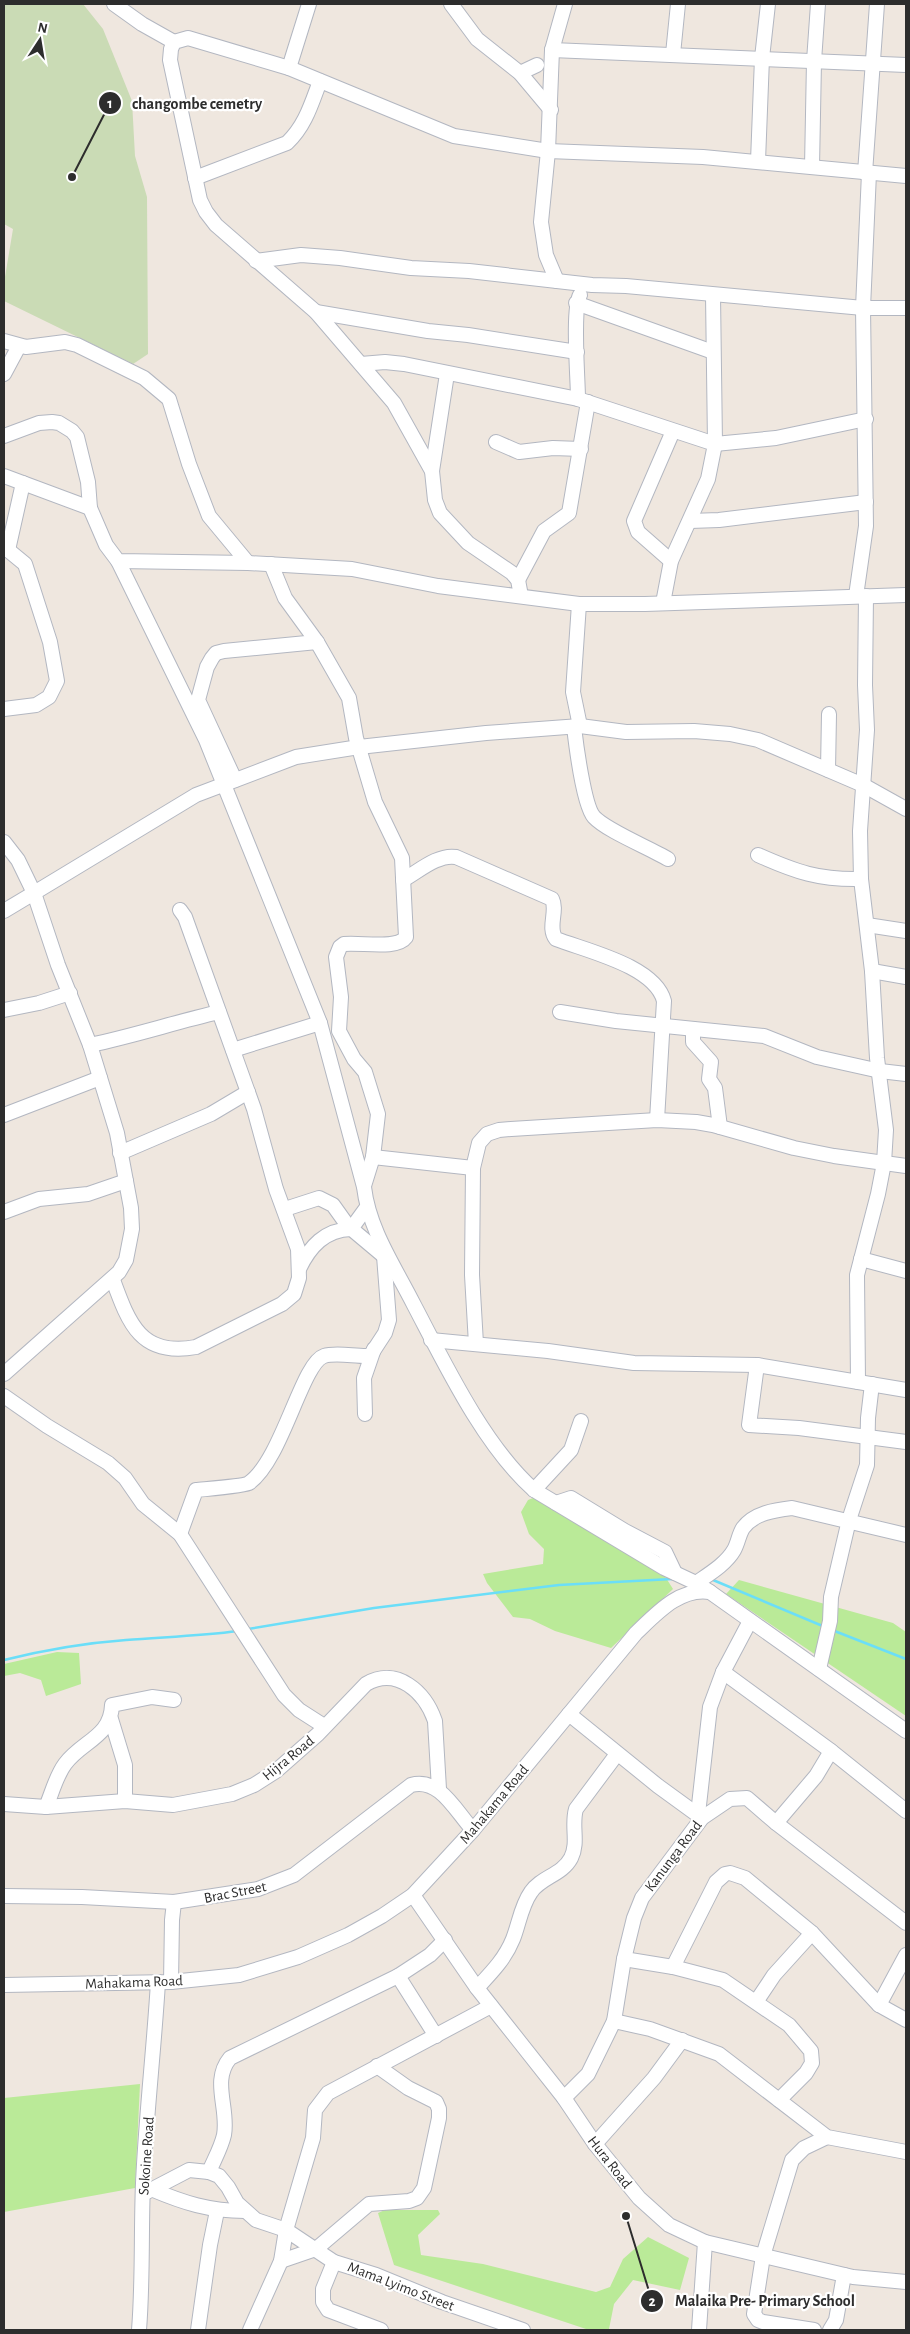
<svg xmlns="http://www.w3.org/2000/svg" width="910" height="2334" font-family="'Alegreya Sans',sans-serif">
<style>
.green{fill:#baea98}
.cemetery{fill:#cadbb5}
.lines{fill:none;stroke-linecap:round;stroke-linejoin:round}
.stream{stroke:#6bdef8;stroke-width:2.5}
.minor-casing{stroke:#b3b7c1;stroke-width:16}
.minor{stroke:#fff;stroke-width:14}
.labels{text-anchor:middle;stroke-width:4.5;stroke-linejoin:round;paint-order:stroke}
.street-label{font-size:15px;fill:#2d2d2d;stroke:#fff}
.leader{fill:none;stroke:#2d2d2d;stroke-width:2}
.callout-dot{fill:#2d2d2d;stroke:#fff;stroke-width:2}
.mark-label{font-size:15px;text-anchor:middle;font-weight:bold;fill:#fff}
.callout-label{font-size:16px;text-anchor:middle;font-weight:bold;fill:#2d2d2d;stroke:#fff;stroke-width:4.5;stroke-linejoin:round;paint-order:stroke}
</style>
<rect width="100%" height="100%" fill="#efe7df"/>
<!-- green -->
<g class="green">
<polygon points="543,1494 654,1559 673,1589 611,1648 555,1631 530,1619 513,1617 487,1583 483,1574 543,1564 544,1549 529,1534 521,1512 528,1500"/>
<polygon points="739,1580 893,1623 906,1632 906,1716 726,1594"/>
<polygon points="57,1652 79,1653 81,1684 46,1696 41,1680 20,1673 4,1676 4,1664"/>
<polygon points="140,2084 135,2188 4,2212 4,2098"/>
<polygon points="385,2210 438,2210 440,2214 418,2235 421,2255 483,2264 596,2292 610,2287 623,2259 648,2237 689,2258 680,2290 633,2280 614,2304 609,2329 612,2330 589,2330 394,2265 378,2213"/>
</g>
<!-- cemetery -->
<polygon class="cemetery" points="4,4 83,4 103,29 132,101 135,156 147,197 148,354 133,364 4,301 4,283 13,229 4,224"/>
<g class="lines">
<!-- stream -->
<g class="stream">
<polyline points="713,1580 825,1627"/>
<polyline points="248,1629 374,1608 559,1585 672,1579"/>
<polyline points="832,1630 906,1659"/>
<path d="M 4,1660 C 44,1650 85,1643 126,1640 C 163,1637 200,1636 238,1631"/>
</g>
<!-- minor casing -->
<g class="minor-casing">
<g id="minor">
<polyline points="114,4 142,24 174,42"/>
<polyline points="451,4 477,39 520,73 551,110"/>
<polyline points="552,50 906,65"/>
<polyline points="673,54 678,4"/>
<polyline points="289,68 309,4"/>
<polyline points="520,73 537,65"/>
<polyline points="758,161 762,58 768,4"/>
<polyline points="812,167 814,61 818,4"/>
<polyline points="865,173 877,4"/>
<path d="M 195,178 L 287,143 C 305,126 311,105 320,81"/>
<polyline points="256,261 301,255 340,258 411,268 469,271 592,285 626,286 863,308 906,308"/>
<polyline points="557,281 546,255 541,222 548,151 552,50 565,4"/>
<polyline points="576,303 713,352"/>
<polyline points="316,312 428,331 468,335 577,352"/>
<polyline points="4,341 26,347 65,342 77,345 144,378 169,399 189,464 209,516 248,563"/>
<polyline points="361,364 385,362 404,364 578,399 715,444 776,438 866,419"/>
<polyline points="4,374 19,346"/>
<path d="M 578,399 C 578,378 572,310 580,295"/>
<polyline points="4,436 39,423 52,422 59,423 72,431 77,437 88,482 90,508 106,545 118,561 248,563 352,569 438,586 579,604 645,604 906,595"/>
<polyline points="496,442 519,452 553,448 581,449"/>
<polyline points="432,471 447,374"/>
<polyline points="4,476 90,508"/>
<polyline points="690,521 719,520 866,502"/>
<polyline points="4,550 8,550 25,564 50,642 57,681 49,697 36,705 4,709"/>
<polyline points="8,550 23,483"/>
<path d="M 118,561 L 206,740 L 320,1023 L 364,1187 C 369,1230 395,1267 414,1305 C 445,1364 484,1446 534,1490 L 664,1568 L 696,1583 L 710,1592"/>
<polyline points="671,561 638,532 634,521 673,431"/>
<path d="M 271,564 L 285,598 L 317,642 L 349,698 L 356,738 L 375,802 L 402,858 L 406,937 C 397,950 361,942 344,944 L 340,947 L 336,957 L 341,997 L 339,1031 L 354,1059 L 365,1072 L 378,1114 L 373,1157 L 364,1186"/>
<polyline points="518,580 544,531 569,513 588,402"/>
<polyline points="521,596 518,580 512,573 468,543 440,513 435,500 432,471 394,403 316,312 216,225 206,212 200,200 170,60 171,49 174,42 188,38 289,68 454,136 548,151 703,157 906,176"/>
<polyline points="856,596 866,526 863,308 869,173"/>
<polyline points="663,603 671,561 708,479 715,444 713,295"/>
<polyline points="579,604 573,692 580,726"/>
<path d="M 574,727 C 576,744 584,806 594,817 C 607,831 650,848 668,859"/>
<polyline points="828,770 829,714"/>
<polyline points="235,780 198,700 207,667 212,658 216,653 224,651 317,642"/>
<polyline points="4,842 18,860 34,893 196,795 296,757 359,747 486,733 580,726 626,732 694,731 730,734 758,740 863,785 906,809"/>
<path d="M 758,855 C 796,872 819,880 861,879"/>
<path d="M 403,880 C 419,871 438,854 456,857 L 552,899 C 558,911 547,928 556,939 C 587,951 655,966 664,1001 L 657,1120"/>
<polyline points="4,911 34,893 58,965 90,1045 117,1133 131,1208 132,1229 126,1260 119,1272 4,1374"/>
<polyline points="867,925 906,931"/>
<polyline points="872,971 906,977"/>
<polyline points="4,1010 39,1003 70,993"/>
<polyline points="560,1012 616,1021 764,1036 817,1057 880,1071 906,1074"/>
<polyline points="693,1029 693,1042 711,1062 709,1079 715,1088 720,1127"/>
<path d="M 90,1045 C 133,1036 176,1022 219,1012"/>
<polyline points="233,1050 320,1023"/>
<polyline points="4,1115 100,1078"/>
<polyline points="120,1153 211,1114 248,1092"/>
<polyline points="373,1157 473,1168"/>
<polyline points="285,1209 319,1198 333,1205 348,1226 385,1257"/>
<polyline points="4,1212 39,1199 88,1194 126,1181"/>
<polyline points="861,1259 906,1271"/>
<path d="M 299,1269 C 310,1246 325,1230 351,1229 L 367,1207"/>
<path d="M 113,1280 C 129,1324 141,1357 196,1347 L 282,1304 L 294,1294 L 299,1278 L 298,1249 L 276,1189 L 254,1109 L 185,917 L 180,910"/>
<polyline points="431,1340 548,1351 634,1363 757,1365 906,1390"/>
<polyline points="476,1344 472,1275 473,1168 479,1143 487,1134 499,1130 511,1129 657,1120 696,1122 713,1125 794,1148 834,1156 906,1166"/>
<polyline points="757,1365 749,1425 799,1428 906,1442"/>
<polyline points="858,1382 857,1275 878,1194 884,1163 886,1130 877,1058 872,971 861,879 860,831 867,730 865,685 866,596"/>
<polyline points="4,1396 47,1426 108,1463 125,1478 143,1504 180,1534 284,1695 299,1710 324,1726"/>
<polyline points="365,1414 364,1378 374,1349"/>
<polyline points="534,1490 571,1450 581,1421"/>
<polyline points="556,1503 571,1498 625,1531 665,1552 675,1573"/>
<path d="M 180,1534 L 196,1490 C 205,1489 245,1486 249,1483 C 282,1460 302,1363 324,1356 C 337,1352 356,1357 370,1356 L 385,1333 L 389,1320 L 384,1256"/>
<path d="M 696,1583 C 709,1574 726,1564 734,1550 C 738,1543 739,1534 743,1528 C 754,1513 775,1510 792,1508 L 906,1535"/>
<polyline points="819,1669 830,1621 831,1597 849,1520 867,1465 868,1418 872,1384"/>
<polyline points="723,1672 831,1751 906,1811"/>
<polyline points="569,1714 658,1786 702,1818"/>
<polyline points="111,1719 125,1765 125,1801"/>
<path d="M 4,1804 L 46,1807 L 125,1801 L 173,1805 L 232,1794 L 254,1785 L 276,1771 L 318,1734 L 366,1684 C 397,1666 425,1692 435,1721 L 439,1789"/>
<path d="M 46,1807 C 52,1793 56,1776 65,1764 C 82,1741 111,1737 112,1705 L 152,1697 L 174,1700"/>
<polyline points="698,1814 710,1707 723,1672 750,1621"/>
<polyline points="776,1823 816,1776 831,1751"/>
<polyline points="413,1895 477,1988 564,2098 595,2144 639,2198 669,2225 705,2242 853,2277 906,2282"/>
<path d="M 4,1896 L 82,1897 L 174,1902 L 258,1889 L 294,1875 L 411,1785 C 440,1777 456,1812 473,1830"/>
<polyline points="624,1959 673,1967 723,1980 789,2025 811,2051 812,2063 806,2073 779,2100"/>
<polyline points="673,1967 716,1882 725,1874 730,1873 745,1878 812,1933 879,2005 906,2020"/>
<polyline points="398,1976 436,2036"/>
<polyline points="171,1982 172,1920 174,1902"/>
<path d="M 4,1985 L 171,1982 L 239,1975 L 298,1957 L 348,1935 L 382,1916 L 413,1895 L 473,1830 L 636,1633 C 656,1614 680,1587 710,1592 L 906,1731"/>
<path d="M 477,1988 C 491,1973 505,1959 513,1939 C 519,1924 521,1906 531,1892 C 541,1877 562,1875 571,1858 C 579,1842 571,1826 576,1809 L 617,1754"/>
<polyline points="756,2002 774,1975 812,1933"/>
<polyline points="879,2005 906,1955"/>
<polyline points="614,2021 650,2029 719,2054 827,2137 906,2152"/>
<polyline points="564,2098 588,2074 614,2021 624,1959 634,1918 642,1898 702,1818 730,1799 747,1798 776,1823 906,1923"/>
<polyline points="595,2144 654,2078 682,2040"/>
<path d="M 209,2172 C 214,2160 221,2148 224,2135 C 229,2108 211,2081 230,2058 L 398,1976 L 430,1955 L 445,1940"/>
<path d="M 151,2189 C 184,2203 209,2211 245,2211"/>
<polyline points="143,2194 189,2170 209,2172 219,2176 228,2187 237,2203 256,2220 286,2230 334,2262 376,2275 442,2302 523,2330"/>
<polyline points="281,2261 316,2249 369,2204 409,2201 417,2198 424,2188 439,2118 439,2109 436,2102 408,2088 377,2066"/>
<polyline points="334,2262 323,2289 323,2302 328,2310 381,2330"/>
<path d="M 139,2330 C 143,2281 141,2232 143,2183 C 146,2116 154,2049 158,1982"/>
<polyline points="198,2330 210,2245 217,2211"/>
<polyline points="250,2330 281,2261 286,2230 313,2138 315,2110 328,2093 491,2006"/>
<polyline points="699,2330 705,2242"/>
<polyline points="814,2330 763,2322 758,2320 754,2314 763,2256 792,2160 804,2148 827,2137"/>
<polyline points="830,2330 836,2320 844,2275"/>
</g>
</g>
<!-- minor -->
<use href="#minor" class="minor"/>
</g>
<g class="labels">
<!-- street labels -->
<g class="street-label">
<text transform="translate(288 1758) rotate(-39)" y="5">Hijra Road</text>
<text transform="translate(494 1804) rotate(-50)" y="5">Mahakama Road</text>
<text transform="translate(673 1856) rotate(-53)" y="5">Kanunga Road</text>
<text transform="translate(235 1892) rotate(-11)" y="5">Brac Street</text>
<text transform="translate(134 1982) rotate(-2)" y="5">Mahakama Road</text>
<text transform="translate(146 2156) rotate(-86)" y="5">Sokoine Road</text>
<text transform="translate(610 2162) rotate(52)" y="5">Hura Road</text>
<text transform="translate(401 2286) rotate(21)" y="5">Mama Lyimo Street</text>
</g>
</g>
<!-- callouts -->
<path class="leader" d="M72 177L110 103M626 2216L652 2301"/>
<g class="callout-dot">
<circle cx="72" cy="177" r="5"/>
<circle cx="626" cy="2216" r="5"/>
<circle cx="110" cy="103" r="12"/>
<circle cx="652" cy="2301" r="12"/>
</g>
<g class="mark-label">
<text x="110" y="108">1</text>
<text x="652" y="2306">2</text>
</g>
<g class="callout-label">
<text x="197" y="109">changombe cemetry</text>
<text x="765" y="2306">Malaika Pre- Primary School</text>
</g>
<!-- border -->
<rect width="910" height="2334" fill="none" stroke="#2d2d2d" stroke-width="10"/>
<!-- north arrow -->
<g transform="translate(40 40) rotate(12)" stroke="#ffffff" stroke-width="4" paint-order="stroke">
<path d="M0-4L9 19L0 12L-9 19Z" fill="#2d2d2d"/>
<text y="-8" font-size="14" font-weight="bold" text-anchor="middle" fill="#2d2d2d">N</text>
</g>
</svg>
